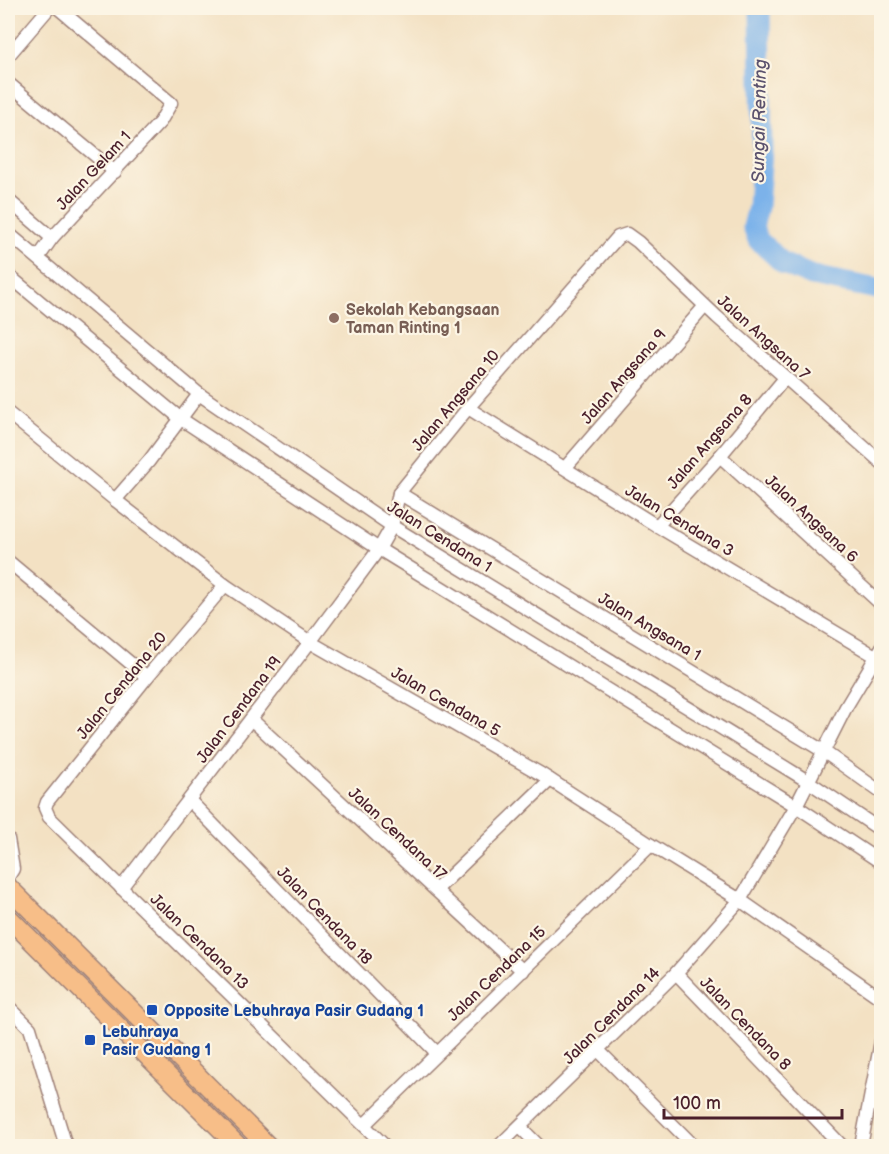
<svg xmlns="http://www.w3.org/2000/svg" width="889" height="1154" font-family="'Balsamiq Sans',sans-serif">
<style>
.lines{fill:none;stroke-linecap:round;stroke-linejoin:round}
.river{stroke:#7bb2ea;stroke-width:21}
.minor-casing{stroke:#9e8077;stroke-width:15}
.highway-casing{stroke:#9e8077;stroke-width:21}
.minor{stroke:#fff;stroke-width:12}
.highway{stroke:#f7be88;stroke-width:18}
.education-dot{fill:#8d6e63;stroke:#fcf5e5;stroke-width:2}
.transit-dot{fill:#1a4fb4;stroke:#fcf5e5;stroke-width:2}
.labels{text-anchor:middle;stroke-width:4.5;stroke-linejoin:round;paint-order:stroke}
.street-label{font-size:16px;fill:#4a1f2b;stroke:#fcf5e5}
.education-label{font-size:16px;font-weight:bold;fill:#785e54;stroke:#fcf5e5;text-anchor:start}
.transit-label{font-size:16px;font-weight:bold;fill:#164399;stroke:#fcf5e5;text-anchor:start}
.water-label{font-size:18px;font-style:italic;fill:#5b526e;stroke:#fcf5e5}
</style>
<rect width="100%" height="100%" fill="#fcf5e5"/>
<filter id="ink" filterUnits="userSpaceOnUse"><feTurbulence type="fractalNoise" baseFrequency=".0167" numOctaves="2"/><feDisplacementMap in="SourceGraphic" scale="12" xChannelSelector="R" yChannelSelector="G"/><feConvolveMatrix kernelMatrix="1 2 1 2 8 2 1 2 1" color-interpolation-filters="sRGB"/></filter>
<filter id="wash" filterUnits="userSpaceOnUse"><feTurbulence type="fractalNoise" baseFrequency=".008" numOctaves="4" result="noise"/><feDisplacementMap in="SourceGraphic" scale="24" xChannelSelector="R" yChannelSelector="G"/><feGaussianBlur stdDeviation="1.35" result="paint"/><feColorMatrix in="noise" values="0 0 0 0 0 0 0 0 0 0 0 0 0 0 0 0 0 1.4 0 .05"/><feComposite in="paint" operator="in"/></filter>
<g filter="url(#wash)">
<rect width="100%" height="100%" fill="#f3e1c3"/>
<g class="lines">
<!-- river -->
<polyline class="river" points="760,8 762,151 758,207 753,227 758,240 784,264 812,276 882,290"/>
</g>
</g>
<g filter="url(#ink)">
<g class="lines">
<!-- minor casing -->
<g class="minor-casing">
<g id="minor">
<polyline points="8,56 49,8"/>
<polyline points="8,83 115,172"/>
<polyline points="8,200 52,238"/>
<polyline points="8,233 199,394 392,526 809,782 882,831"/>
<polyline points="38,258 52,238 160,122 171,103 58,8"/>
<polyline points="8,275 181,419 379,549 796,806 882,863"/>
<polyline points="468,408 657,526 882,660"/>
<polyline points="8,413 115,500 225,585 310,642 541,774 651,845 740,900 882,999"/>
<polyline points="720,456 882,605"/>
<polyline points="565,468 705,306"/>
<polyline points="399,493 823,751 882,793"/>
<polyline points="115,500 149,461 199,394"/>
<polyline points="657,526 720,456 785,378"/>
<polyline points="8,561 147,677"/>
<polyline points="225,585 147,677 47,802 45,808 49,817 385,1146"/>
<polyline points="251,719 523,971"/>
<polyline points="189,800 437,1053"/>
<polyline points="8,839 13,869 8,877"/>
<polyline points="121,888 310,642 379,549 392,526 399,493 468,408 618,237 627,234 638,242 717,317 882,463"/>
<polyline points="436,890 550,780"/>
<polyline points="676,973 842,1146"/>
<polyline points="8,1006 30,1028 66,1146"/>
<polyline points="599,1051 694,1146"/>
<polyline points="364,1125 651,845"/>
<polyline points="520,1127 539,1146"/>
<polyline points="499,1146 676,973 740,900 796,806 846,707 882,647"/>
<polyline points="861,1146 882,1036"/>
</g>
</g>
<!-- highway casing -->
<g class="highway-casing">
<g id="highway">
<polyline points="8,887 268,1146"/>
<polyline points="8,917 238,1146"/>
</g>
</g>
<!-- minor -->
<use href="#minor" class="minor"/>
<!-- highway -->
<use href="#highway" class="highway"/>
</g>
</g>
<!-- markers -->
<circle class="education-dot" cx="334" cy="318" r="6"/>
<g class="transit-dot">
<rect x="146" y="1004" width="12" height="12" rx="3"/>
<rect x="84" y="1034" width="12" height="12" rx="3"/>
</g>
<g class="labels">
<!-- street labels -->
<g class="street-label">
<text transform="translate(93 170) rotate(-47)" y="6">Jalan Gelam 1</text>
<text transform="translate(764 337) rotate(42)" y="6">Jalan Angsana 7</text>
<text transform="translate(623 376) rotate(-49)" y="6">Jalan Angsana 9</text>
<text transform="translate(455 400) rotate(-50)" y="6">Jalan Angsana 10</text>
<text transform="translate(709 441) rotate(-49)" y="6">Jalan Angsana 8</text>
<text transform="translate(812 518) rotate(43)" y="6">Jalan Angsana 6</text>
<text transform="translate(680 520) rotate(31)" y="6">Jalan Cendana 3</text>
<text transform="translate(440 536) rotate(32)" y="6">Jalan Cendana 1</text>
<text transform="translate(650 626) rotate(31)" y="6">Jalan Angsana 1</text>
<text transform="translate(121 685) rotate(-51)" y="6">Jalan Cendana 20</text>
<text transform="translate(446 701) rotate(30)" y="6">Jalan Cendana 5</text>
<text transform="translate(238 709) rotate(-53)" y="6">Jalan Cendana 19</text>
<text transform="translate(398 833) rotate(43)" y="6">Jalan Cendana 17</text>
<text transform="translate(325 915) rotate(46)" y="6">Jalan Cendana 18</text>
<text transform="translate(200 941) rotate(44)" y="6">Jalan Cendana 13</text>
<text transform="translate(496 973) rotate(-44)" y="6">Jalan Cendana 15</text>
<text transform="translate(611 1015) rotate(-45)" y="6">Jalan Cendana 14</text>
<text transform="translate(746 1023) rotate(46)" y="6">Jalan Cendana 8</text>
</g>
<!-- education labels -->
<g class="education-label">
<text x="346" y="315">Sekolah Kebangsaan<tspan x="346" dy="18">Taman Rinting 1</tspan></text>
</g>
<!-- transit labels -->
<g class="transit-label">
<text x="164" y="1016">Opposite Lebuhraya Pasir Gudang 1</text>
<text x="102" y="1037">Lebuhraya<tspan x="102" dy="18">Pasir Gudang 1</tspan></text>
</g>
<!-- water labels -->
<g class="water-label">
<text transform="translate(759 121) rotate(-89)" y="6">Sungai Renting</text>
</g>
</g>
<!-- margin -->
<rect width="889" height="1154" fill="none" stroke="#fcf5e5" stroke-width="30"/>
<!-- scale -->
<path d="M664 1109v9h178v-9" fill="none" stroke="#4a1f2b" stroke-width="3"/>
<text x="673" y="1109" font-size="18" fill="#4a1f2b" stroke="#fcf5e5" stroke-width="4.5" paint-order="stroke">100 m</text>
</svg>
